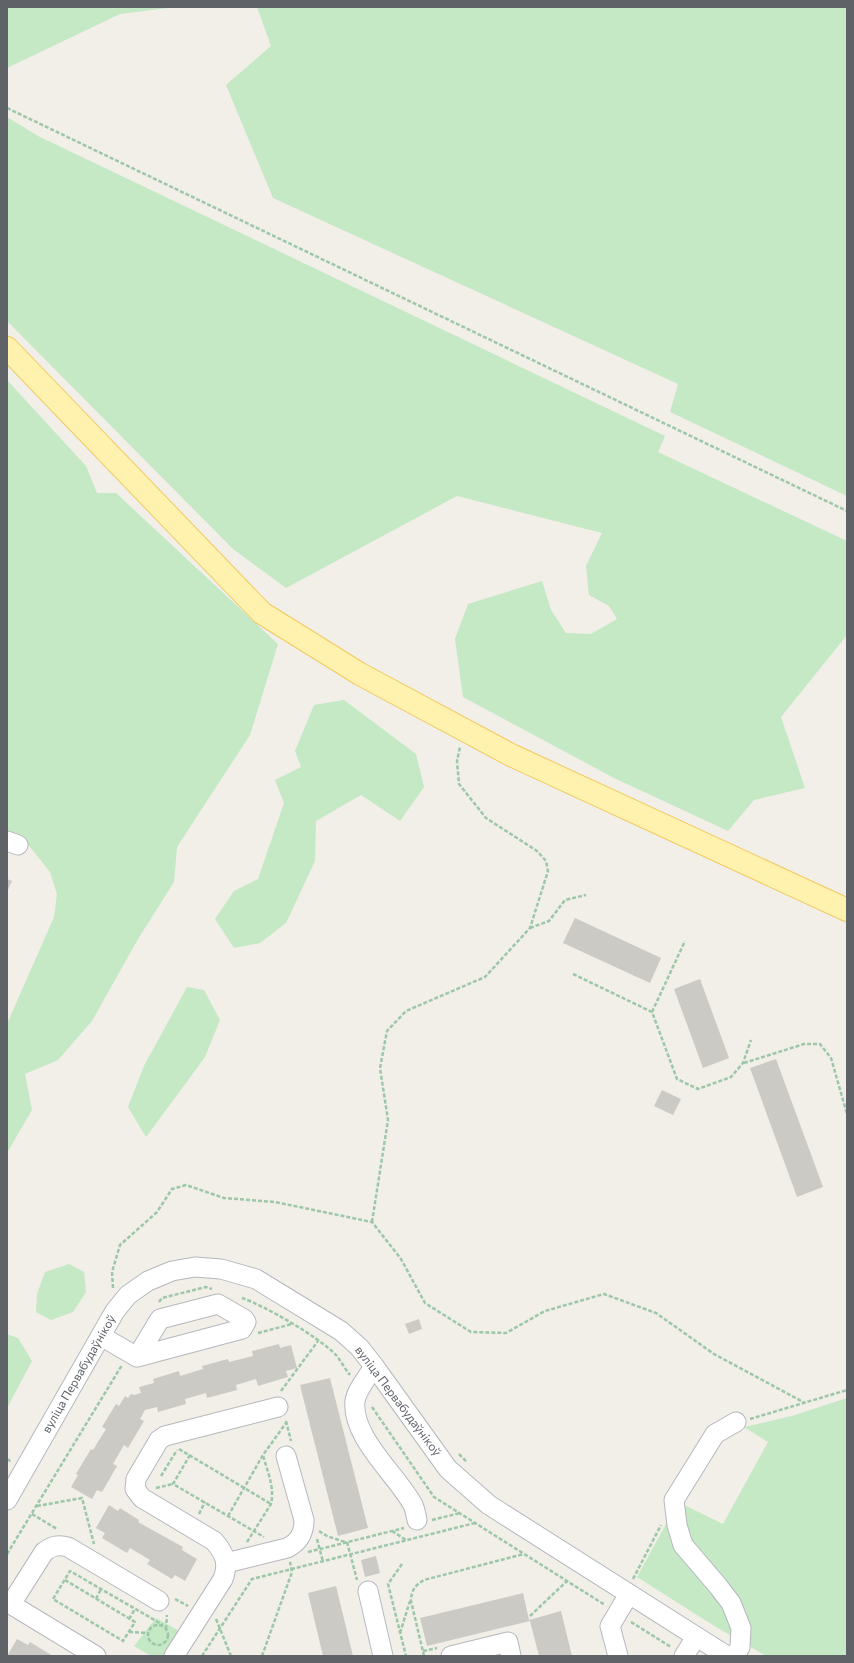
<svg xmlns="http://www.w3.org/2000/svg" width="854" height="1663" font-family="Commissioner,sans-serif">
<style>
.green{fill:#c5e8c5}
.building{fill:#cccac5}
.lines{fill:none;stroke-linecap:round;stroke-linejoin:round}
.minor-casing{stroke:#b5b8bc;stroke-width:21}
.major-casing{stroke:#f2c960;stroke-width:24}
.path{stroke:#9cc7a9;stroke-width:2.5;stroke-dasharray:4 2;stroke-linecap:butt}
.minor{stroke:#fff;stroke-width:19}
.major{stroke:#fff2af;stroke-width:22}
.labels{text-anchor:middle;stroke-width:3;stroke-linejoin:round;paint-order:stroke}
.street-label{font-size:12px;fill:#5f6368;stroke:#fff}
</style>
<rect width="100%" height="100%" fill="#f1efe8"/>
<!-- green -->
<g class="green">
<polygon points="7,7 176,7 120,14 7,68"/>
<polygon points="257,7 847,7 847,496 670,412 678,384 273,198 226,85 271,46"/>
<polygon points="7,117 38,136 665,436 658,452 847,541 847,635 781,717 805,788 754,800 728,831 614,778 463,697 455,639 468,604 542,581 551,610 566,633 591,634 617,619 609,606 589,595 586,566 602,533 457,496 286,588 233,549 7,321"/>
<polygon points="7,380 86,466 97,493 116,493 278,644 250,735 177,847 174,882 138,939 92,1021 58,1060 25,1074 32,1110 7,1153 7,1024 54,917 57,894 50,872 22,837 7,832"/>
<polygon points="344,700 416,754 424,787 400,821 361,795 316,821 315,861 286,923 260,943 234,948 215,919 234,891 258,879 284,803 275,780 301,767 295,751 314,705"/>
<polygon points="187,987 204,990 220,1020 205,1057 146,1137 128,1107 144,1066"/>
<polygon points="69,1264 84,1272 86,1292 73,1312 51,1320 36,1312 37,1294 45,1272"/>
<polygon points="7,1334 18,1338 32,1361 7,1408"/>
<polygon points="847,1398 847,1656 766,1656 716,1627 637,1577 678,1502 723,1524 768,1442 744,1427 792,1416"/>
<polygon points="156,1618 185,1634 171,1656 151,1656 134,1646"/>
</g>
<!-- building -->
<g class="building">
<polygon points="7,879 12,881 7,892"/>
<polygon points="575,918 661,958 650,983 563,943"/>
<polygon points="700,979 729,1058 703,1068 674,989"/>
<polygon points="776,1059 823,1187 797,1197 750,1068"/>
<polygon points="662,1090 681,1099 673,1115 654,1106"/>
<polygon points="419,1319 422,1329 409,1334 405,1324"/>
<polygon points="279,1344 280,1348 291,1345 297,1368 286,1371 288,1377 258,1386 256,1379 236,1385 237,1390 207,1398 206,1393 185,1399 186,1404 158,1412 157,1407 145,1410 140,1419 144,1421 128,1448 124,1445 113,1464 117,1466 102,1492 97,1490 92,1499 71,1487 78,1475 76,1474 91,1449 93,1450 106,1429 102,1427 116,1404 119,1406 125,1396 128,1398 131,1394 134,1395 141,1393 139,1387 154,1383 153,1379 179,1371 180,1376 203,1369 202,1366 228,1359 229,1362 253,1356 252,1351"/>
<polygon points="330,1378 368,1528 338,1536 300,1385"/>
<polygon points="109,1505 118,1511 120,1508 139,1520 138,1522 183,1547 182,1550 197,1559 185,1581 175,1575 172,1579 147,1564 150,1560 130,1548 127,1553 102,1538 105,1533 96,1528"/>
<polygon points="376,1556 380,1573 365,1577 361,1560"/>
<polygon points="336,1586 353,1656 323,1656 308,1593"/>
<polygon points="523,1593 529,1620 561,1611 572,1656 539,1656 530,1621 427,1646 420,1618"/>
<polygon points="17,1639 28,1645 30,1642 53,1656 7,1656"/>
</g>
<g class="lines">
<!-- minor casing -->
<g class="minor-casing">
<g id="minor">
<polyline points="7,841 18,845"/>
<polyline points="101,1336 137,1357 242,1329 246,1322 244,1319 218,1304 160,1319 137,1357"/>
<path d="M 374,1366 C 368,1377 357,1389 355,1401 C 351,1437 397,1475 413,1505 C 415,1509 416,1515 417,1520"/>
<polyline points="7,1500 115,1311 128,1295 148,1281 172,1271 195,1267 221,1269 256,1279 341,1331 359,1347 374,1366 448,1469 489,1505 727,1656"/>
<path d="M 226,1563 L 287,1548 C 299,1542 304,1534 304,1520 L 286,1456"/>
<polyline points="368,1591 383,1656"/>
<polyline points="7,1602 96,1656"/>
<path d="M 11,1604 L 44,1552 C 52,1546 58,1544 68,1547 L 159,1601"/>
<path d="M 174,1656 L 223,1579 C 229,1563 225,1554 214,1541 L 142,1498 L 135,1489 L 136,1479 L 159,1440 L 165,1436 L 278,1407"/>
<polyline points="451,1656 508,1642 511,1656"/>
<polyline points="618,1656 610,1626 629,1594"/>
<polyline points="684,1656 696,1637"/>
<polyline points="735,1656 740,1647 741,1628 731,1603 718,1586 683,1545 677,1525 674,1500 715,1434 736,1422"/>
</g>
</g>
<!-- major casing -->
<g class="major-casing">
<polyline id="major" points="7,348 262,613 360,674 511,755 847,910"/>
</g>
<!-- path -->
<g class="path">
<polyline points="7,108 847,511"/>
<polyline points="530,928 549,921 565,900 586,895"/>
<polyline points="573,974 652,1012 677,1079 698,1089 731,1077 743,1063 751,1040"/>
<polyline points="652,1012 685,941"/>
<polyline points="744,1063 804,1044 820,1044 831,1058 847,1114"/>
<polyline points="372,1222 388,1120 380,1068 387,1031 406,1011 485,977 530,928 548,871 546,861 537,851 486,818 459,784 457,761 460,747"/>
<polyline points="113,1288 112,1272 120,1245 157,1212 172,1189 186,1185 224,1198 275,1202 372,1222 401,1259 425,1303 471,1332 506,1333 545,1311 604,1294 656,1313 714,1354 805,1403"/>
<path d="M 242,1298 C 265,1306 319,1337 336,1355 C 341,1361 345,1369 350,1375"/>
<polyline points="159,1302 162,1298 206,1287 212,1289"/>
<polyline points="258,1333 292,1324"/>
<polyline points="281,1391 318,1341"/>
<polyline points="372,1407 434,1497 605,1605"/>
<polyline points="750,1419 847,1390"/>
<polyline points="286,1421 291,1441"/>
<polyline points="179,1449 271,1504"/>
<polyline points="459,1454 467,1462"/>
<polyline points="190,1455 173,1484 264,1537"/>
<polyline points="7,1459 12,1462"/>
<polyline points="161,1476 177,1450"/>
<polyline points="156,1488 173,1484"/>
<polyline points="37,1506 82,1498 94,1544"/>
<polyline points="32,1514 57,1529"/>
<polyline points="199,1514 205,1502"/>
<polyline points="228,1516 263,1455 286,1423"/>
<polyline points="432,1520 460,1513"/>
<polyline points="319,1531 327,1536 345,1542"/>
<polyline points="392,1531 406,1540"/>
<polyline points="317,1539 323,1562"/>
<path d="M 247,1542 L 271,1504 C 275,1487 267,1471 263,1455"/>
<polyline points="347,1542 357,1580"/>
<polyline points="308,1552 404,1528"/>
<polyline points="7,1554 122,1365"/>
<polyline points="402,1564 388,1584 406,1656"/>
<polyline points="633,1579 661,1525"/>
<polyline points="65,1580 135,1622 123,1641 53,1599 70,1571 163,1625"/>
<polyline points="96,1599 101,1589"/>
<polyline points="175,1599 188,1606"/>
<polyline points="530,1616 567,1581"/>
<polyline points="129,1619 135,1609"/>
<polyline points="216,1619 231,1656"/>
<polyline points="631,1622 671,1647"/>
<circle cx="158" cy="1635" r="10"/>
<polyline points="166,1629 167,1615"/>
<polyline points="129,1632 148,1633"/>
<polyline points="400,1633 410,1601"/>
<polyline points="423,1651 437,1648"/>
<polyline points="202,1656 252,1579 475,1523"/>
<polyline points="262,1656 292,1572 290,1562"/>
<path d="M 424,1656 L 411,1601 C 411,1591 415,1585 424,1580 L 524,1554"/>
</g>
<!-- minor -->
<use href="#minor" class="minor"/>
<!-- major -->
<use href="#major" class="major"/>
</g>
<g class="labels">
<!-- street labels -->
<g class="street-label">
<text transform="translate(79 1374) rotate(-60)" y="4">вуліца Первабудаўнікоў</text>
<text transform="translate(398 1401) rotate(53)" y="4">вуліца Первабудаўнікоў</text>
</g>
</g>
<!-- border -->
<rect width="854" height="1663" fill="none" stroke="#5f6368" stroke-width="16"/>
</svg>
